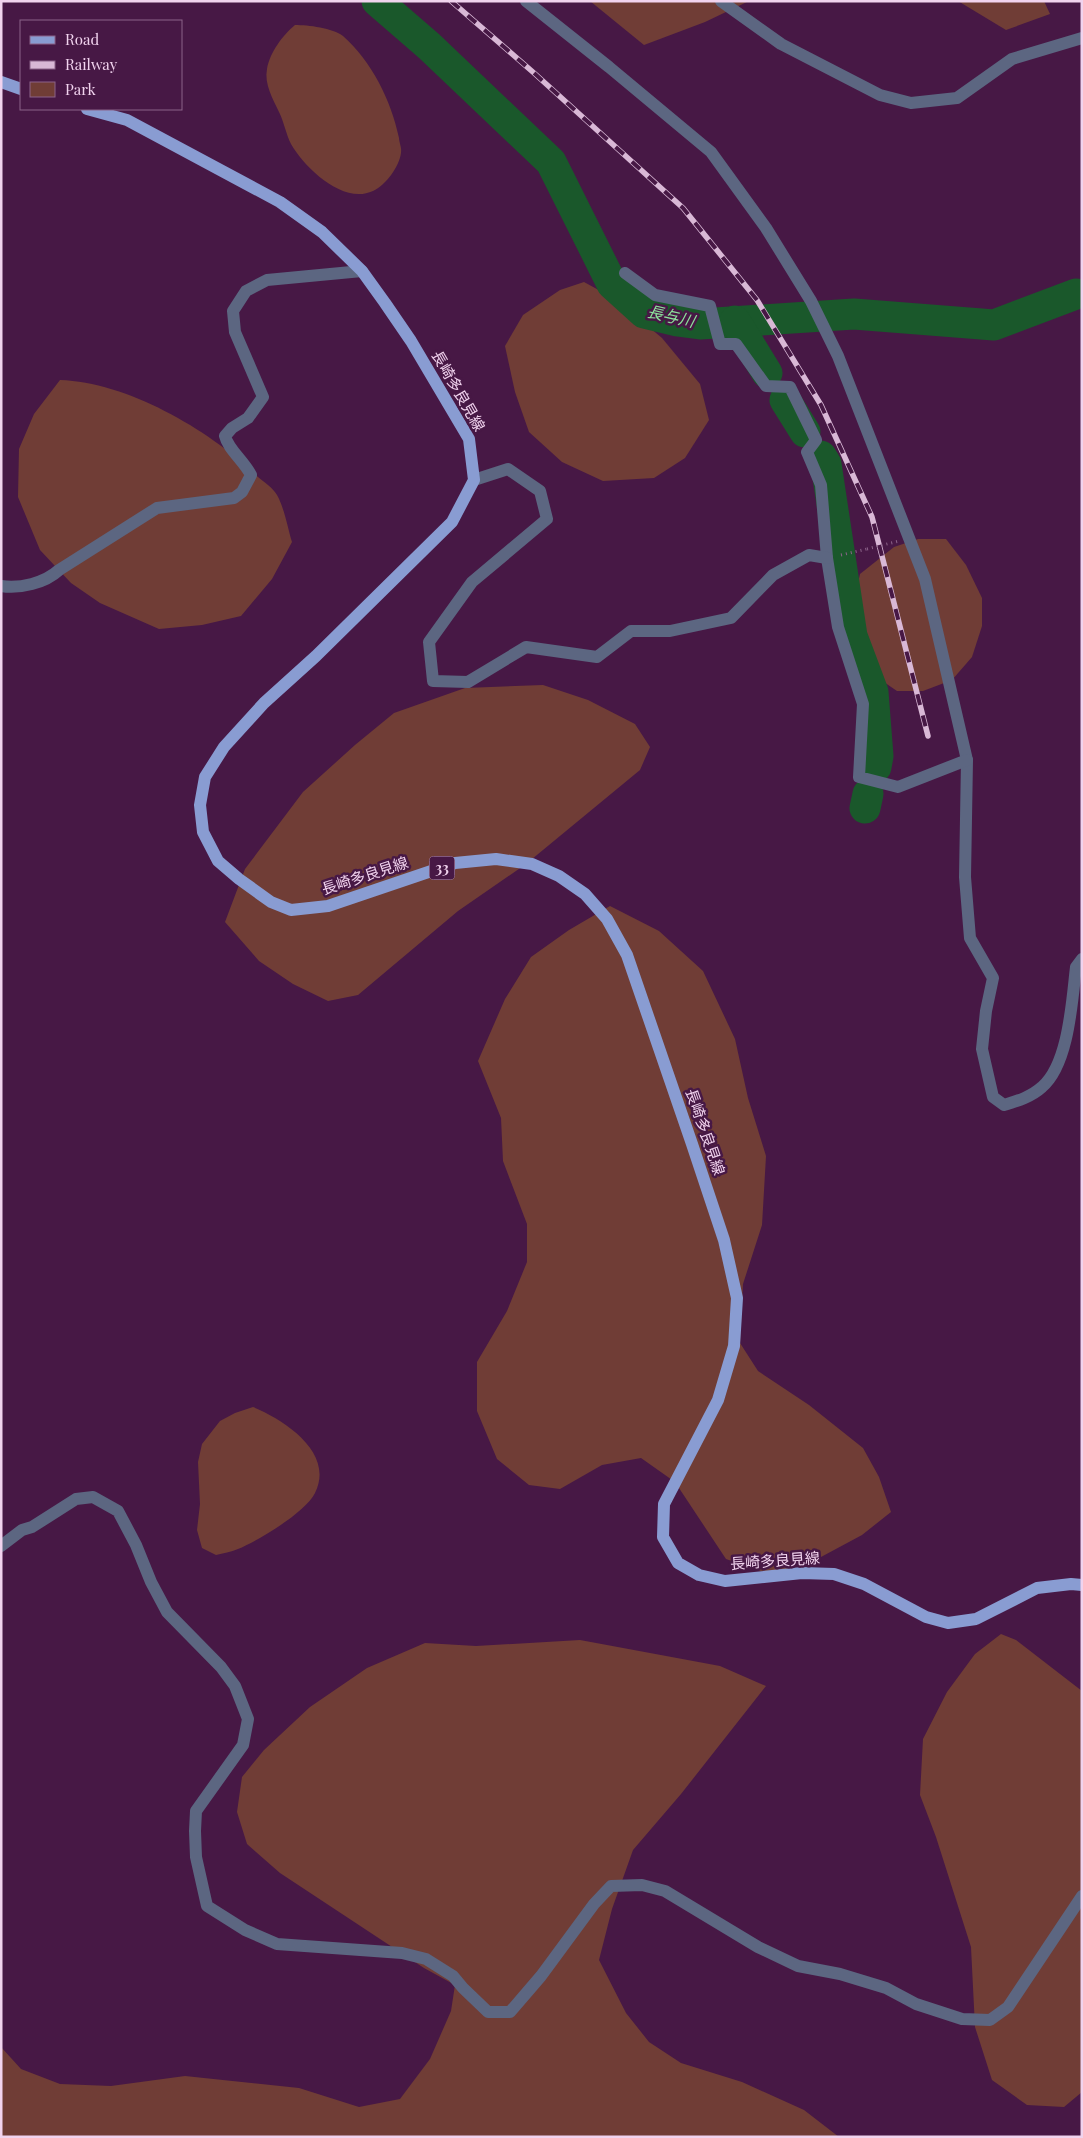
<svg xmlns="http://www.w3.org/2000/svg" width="1083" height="2138" font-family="'Playfair Display','Noto Sans JP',serif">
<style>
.green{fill:#703d36}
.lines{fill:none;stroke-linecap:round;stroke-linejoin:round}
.river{stroke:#1a582b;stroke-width:31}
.path{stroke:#8c648a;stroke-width:3;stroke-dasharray:1 4;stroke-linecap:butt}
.minor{stroke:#5c6681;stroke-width:12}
.major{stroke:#899cd2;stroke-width:12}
.rail-casing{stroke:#d9b8d6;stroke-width:5.5}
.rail{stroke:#471845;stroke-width:4;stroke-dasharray:11;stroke-linecap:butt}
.path-bridge{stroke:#8c648a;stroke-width:3;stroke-dasharray:1 4;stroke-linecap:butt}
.labels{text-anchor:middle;stroke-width:5;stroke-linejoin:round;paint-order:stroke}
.shield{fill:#471845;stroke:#be9bbb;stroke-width:1}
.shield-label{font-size:14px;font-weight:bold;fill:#f1d3ee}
.street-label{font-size:15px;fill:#f1d3ee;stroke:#471845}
.water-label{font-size:16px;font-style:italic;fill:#8ce19b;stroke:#471845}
</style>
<rect width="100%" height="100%" fill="#471845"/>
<!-- green -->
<g class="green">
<polygon points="590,1 749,1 705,22 644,45"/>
<polygon points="958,1 1044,1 1050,14 1006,30"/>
<path d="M 295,25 C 308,25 333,28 343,36 C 372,62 391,100 399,138 C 399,142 402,148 401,153 C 399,167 386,185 373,191 C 343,205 305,168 291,144 C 286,134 284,122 279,112 C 273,99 264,84 267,69 C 270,52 283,35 295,25 Z"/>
<polygon points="584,282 617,300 662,338 700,384 709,420 685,458 654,478 603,481 562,462 529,432 515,392 505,346 523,315 560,290"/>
<path d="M 60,380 C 127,382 210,430 258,477 C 264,482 273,488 277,495 C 284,507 288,529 292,542 L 272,579 L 241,616 L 202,625 L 159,629 L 100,603 L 71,583 L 40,550 L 18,497 L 19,449 L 34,414 Z"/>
<polygon points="918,539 946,539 966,565 982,598 982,626 972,657 952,680 923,691 897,691 878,678 860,641 853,607 860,574 894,547"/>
<polygon points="543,685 588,700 635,724 650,747 640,770 526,864 458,911 358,995 328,1001 293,984 259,961 225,922 245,869 303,792 355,745 394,713 465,688"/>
<polygon points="610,906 659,931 703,971 735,1039 748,1098 766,1156 762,1225 743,1284 740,1343 758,1371 809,1405 863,1448 879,1477 891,1512 862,1535 821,1557 772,1575 726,1559 675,1482 641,1458 602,1465 560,1489 529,1485 497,1459 477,1411 477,1362 507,1311 527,1262 527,1224 503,1161 501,1118 478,1061 505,999 531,957 569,930"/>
<path d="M 253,1407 C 285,1420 335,1453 315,1493 C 306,1512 258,1541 238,1549 C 231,1552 223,1553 216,1555 L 202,1548 L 197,1530 L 200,1504 L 198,1462 L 202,1444 L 220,1421 L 235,1413 Z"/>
<polygon points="1001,1634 1016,1640 1082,1691 1082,2092 1064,2107 1027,2105 992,2080 975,2027 971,1947 936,1837 920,1795 923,1739 947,1692 975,1654"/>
<polygon points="580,1640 720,1666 766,1686 681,1794 633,1850 612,1909 599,1960 626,2013 649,2042 681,2063 742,2082 804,2110 839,2137 1,2137 1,2047 21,2069 60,2084 111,2086 185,2076 299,2088 359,2107 400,2099 430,2059 451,2011 455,1985 424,1968 280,1873 247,1844 237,1812 242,1777 264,1750 310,1707 367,1668 425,1643 476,1646"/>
</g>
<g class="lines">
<!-- river -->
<g class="river">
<polyline points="377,1 429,46 551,162 612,284 644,313 677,321 700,324 854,314 994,325 1076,294"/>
<polyline points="735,321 767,373"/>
<polyline points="785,400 805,432"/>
<polyline points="821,456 826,464 852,636 873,692 878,756 876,767"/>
<polyline points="865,808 868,794"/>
</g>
<!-- path -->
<polyline class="path" points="841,555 867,549"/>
<!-- minor -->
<g class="minor">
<path d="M 526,1 L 609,67 L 711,152 L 766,228 L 811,301 L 838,356 L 925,579 L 967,760 L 965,877 L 970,938 L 993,978 L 986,1011 L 982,1049 L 993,1097 L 1004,1105 C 1017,1101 1031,1097 1042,1087 C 1069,1064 1072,1000 1076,967 L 1082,959"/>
<polyline points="721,1 781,44 880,95 911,103 957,98 1012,59 1082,38"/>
<polyline points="625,273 655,295 710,306 720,344 736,344 766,386 790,387 816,440 807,452 821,485 827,558 838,627 863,704 859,777 898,787 967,760"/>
<polyline points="474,480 508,469 540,491 547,519 472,582 429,642 433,681 468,682 526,647 597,657 631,631 670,631 731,618 773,575 809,555 827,558"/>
<path d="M 1,586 C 20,589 45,583 59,570 L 157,508 L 234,498 L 242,492 L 251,475 C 244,461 228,449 225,436 L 232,428 L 248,418 L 263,397 L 235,332 L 233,311 L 246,291 L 267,280 L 362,271"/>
<polyline points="1,1546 22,1530 32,1527 76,1499 93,1497 118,1511 136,1545 151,1582 167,1612 221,1667 235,1686 248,1719 243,1745 196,1811 195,1831 196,1857 207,1906 245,1930 277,1944 402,1953 426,1959 453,1976 463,1988 488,2012 510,2012 541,1976 594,1904 611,1886 642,1885 665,1891 758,1947 798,1966 840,1974 886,1988 916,2004 962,2019 990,2020 1008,2007 1082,1896"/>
</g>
<!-- major -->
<g class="major">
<polyline points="1,82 21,89"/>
<polyline points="87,109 127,120 280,202 322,232 362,271 385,303 411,341 469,439 474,480 452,522 316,656 264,703 224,747 205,777 200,805 203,832 218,861 239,879 271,902 291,910 328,906 455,863 496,859 532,864 559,876 585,894 607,919 627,955 692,1144 724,1240 737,1298 734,1346 718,1400 664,1504 663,1537 678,1563 699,1575 725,1581 802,1573 834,1574 864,1584 926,1617 948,1623 976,1619 1037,1588 1071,1584 1082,1585"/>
</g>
<!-- rail casing -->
<g class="rail-casing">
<polyline id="rail" points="451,1 534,73 683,208 757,300 821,405 872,517 928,736"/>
</g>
<!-- rail -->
<use href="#rail" class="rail"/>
<!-- path-bridge -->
<polyline class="path-bridge" points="867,549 899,541"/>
</g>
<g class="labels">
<!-- shield labels -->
<rect class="shield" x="429.5" y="856.5" width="25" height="23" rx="4"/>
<g class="shield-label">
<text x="442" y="873">33</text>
</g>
<!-- street labels -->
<g class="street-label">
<text transform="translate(458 391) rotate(60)" y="5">長崎多良見線</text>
<text transform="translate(365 876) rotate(-18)" y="5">長崎多良見線</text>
<text transform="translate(705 1132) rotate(71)" y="5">長崎多良見線</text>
<text transform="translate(775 1561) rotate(-4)" y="5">長崎多良見線</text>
</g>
<!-- water labels -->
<g class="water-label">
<text transform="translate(671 316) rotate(13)" y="6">長与川</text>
</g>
</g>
<!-- border -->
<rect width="1083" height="2138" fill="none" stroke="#f1d3ee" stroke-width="5"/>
<!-- legend -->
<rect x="20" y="20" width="162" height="90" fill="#471845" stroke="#8b6389"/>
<rect x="30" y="36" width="25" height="8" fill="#899cd2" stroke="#8b6389"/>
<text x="65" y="45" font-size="15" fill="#f1d3ee">Road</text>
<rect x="30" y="61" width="25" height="8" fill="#d9b8d6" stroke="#8b6389"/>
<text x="65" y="70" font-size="15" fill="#f1d3ee">Railway</text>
<rect x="30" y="82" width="25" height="15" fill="#703d36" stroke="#8b6389"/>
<text x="65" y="95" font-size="15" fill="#f1d3ee">Park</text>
</svg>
